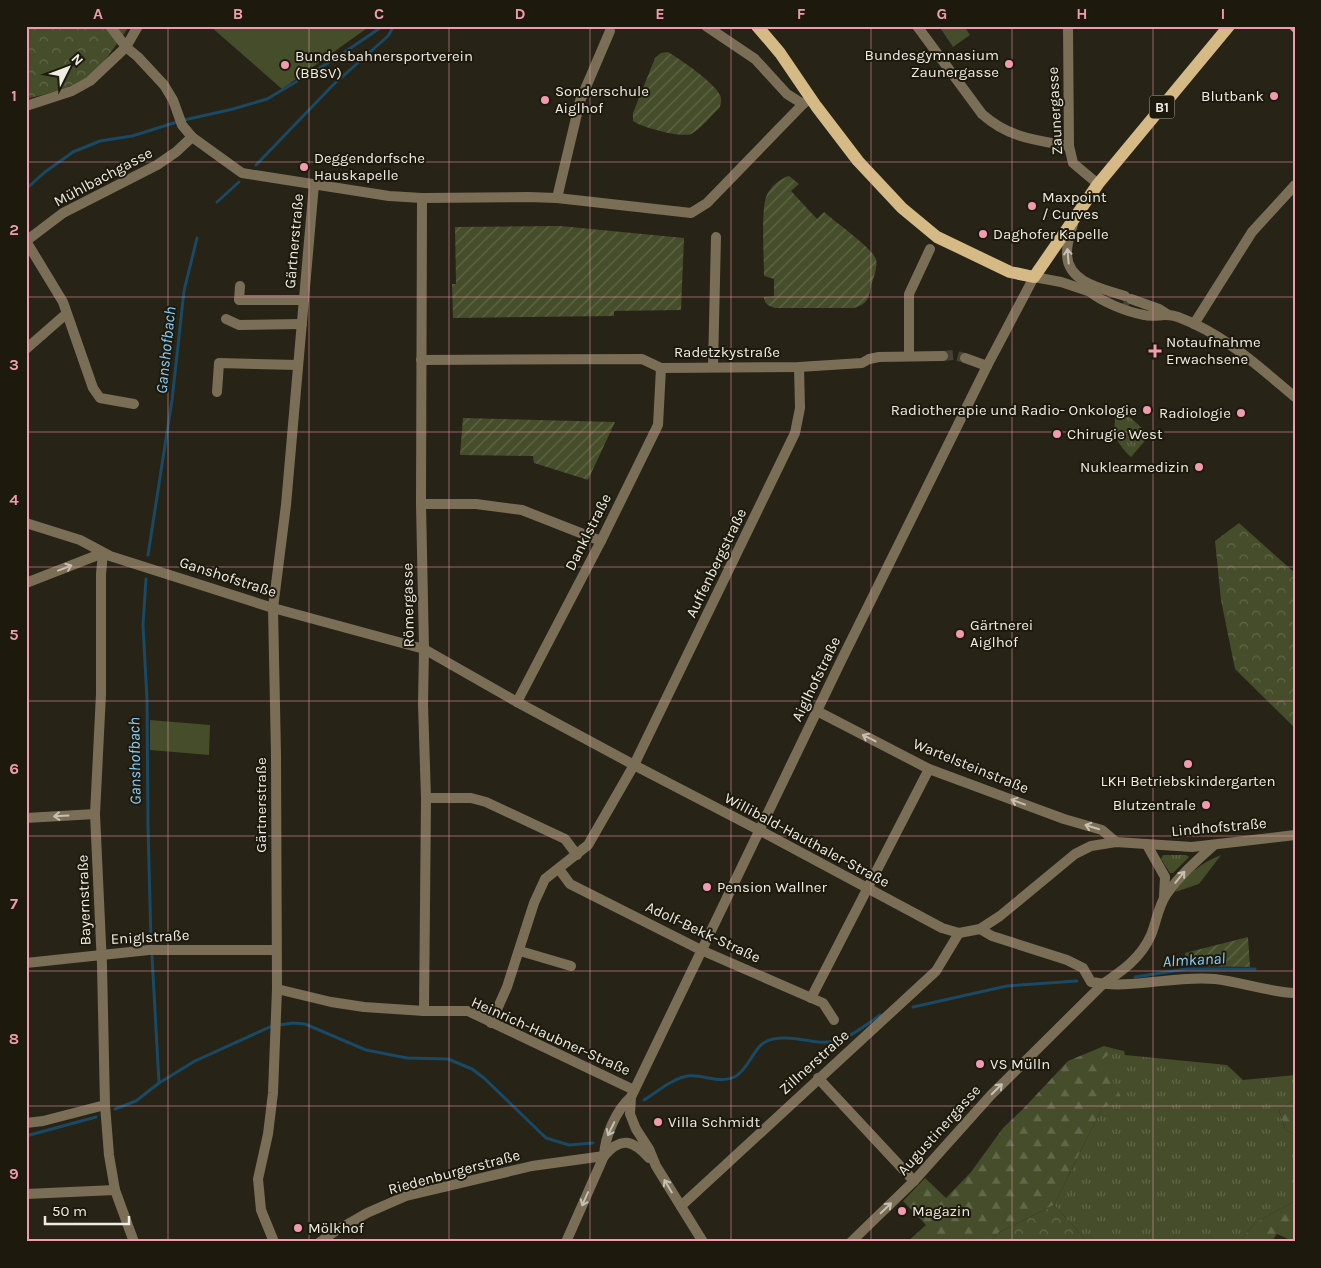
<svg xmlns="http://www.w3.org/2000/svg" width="1321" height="1268" font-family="Karla,sans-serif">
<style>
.grass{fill:url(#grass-tufts)}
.forest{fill:url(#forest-firs)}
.park{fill:url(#park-crowns)}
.garden{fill:url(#garden-furrows)}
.pitch{fill:#464d2a}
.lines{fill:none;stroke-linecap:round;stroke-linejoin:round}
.stream{stroke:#184965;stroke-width:3}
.minor-tunnel{stroke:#454135;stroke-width:10;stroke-dasharray:10 5;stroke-linecap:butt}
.minor{stroke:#7b6e56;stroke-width:10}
.tertiary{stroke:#7b6e56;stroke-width:10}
.primary{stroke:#d6ba86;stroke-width:12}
.rail{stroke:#aaa79d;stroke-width:3;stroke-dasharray:8 4;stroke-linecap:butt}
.oneway{stroke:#c6c0b2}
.grid{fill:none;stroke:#f19ab0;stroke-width:1;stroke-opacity:0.55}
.poi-dot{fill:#f19ab0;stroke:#1d1a0d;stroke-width:2}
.labels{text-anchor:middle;stroke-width:4;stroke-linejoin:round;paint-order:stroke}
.shield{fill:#1d1a0d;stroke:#afada3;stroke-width:1}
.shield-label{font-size:14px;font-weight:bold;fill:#eeece3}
.poi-label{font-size:15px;fill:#eeece3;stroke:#1d1a0d;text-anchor:start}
.street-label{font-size:15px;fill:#eeece3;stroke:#1d1a0d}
.water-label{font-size:16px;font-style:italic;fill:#8acffc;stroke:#1d1a0d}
.neatline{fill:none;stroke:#f19ab0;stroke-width:2}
.grid-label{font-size:16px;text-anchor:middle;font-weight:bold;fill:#f19ab0}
</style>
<defs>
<pattern id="grass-tufts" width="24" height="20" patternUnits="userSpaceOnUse" patternTransform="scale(1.25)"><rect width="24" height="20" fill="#464d2a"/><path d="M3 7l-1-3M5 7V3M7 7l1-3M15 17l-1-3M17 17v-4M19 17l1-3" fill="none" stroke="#616749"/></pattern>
<pattern id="forest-firs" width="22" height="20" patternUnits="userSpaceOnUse" patternTransform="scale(1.25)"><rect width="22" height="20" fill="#464d2a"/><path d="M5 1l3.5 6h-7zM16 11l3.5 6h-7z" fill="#616749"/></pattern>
<pattern id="park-crowns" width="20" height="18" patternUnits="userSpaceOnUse" patternTransform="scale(1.25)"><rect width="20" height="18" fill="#464d2a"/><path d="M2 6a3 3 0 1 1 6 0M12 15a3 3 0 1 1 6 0" fill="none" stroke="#616749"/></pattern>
<pattern id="garden-furrows" width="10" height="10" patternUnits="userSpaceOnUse" patternTransform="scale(1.25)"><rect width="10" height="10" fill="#464d2a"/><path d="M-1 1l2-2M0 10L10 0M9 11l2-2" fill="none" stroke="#616749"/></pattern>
</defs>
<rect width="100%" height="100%" fill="#272316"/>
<!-- grass -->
<g class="grass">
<path d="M 1117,406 L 1150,435 L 1131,457 C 1112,440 1113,429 1117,406 Z"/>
<polygon points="1163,855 1186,855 1189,857 1173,873 1170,873 1161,859"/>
<path d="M 1221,855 L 1199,884 L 1175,892 C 1185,876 1202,862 1221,855 Z"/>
<polygon points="1115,1049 1124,1051 1125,1055 1227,1065 1243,1080 1295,1075 1295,1100 1279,1110 1285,1129 1295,1135 1295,1201 1255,1223 1239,1242 1088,1242 1054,1205 1102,1108 1102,1059"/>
</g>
<!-- forest -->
<g class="forest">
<polygon points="1104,1046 1115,1049 1102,1060 1122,1099 1102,1108 1054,1205 998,1233 988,1242 907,1242 926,1225 903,1201 925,1178 946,1198 971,1172 1003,1128 1022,1110 1068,1061"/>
<polygon points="1295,1100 1295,1135 1285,1129 1279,1110"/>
<polygon points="1295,1201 1295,1242 1277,1234 1271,1242 1239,1242 1255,1223"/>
</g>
<!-- park -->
<g class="park">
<path d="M 26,26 L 129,26 C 121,39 99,71 86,78 C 69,89 46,94 26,99 Z"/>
<polygon points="1239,523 1295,573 1295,728 1235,669 1221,600 1215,541"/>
<polygon points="1054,1205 1088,1242 988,1242 998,1233"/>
</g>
<!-- garden -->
<g class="garden">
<path d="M 668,52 C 681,60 714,82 720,95 C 722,99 721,102 720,107 C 713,114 700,130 691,134 C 680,138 641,127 633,121 L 633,113 L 655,58 L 661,53 Z"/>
<path d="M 789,176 L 799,184 L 791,191 L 817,219 L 824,212 C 834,221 872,248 876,259 C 878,267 873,279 871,286 C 869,299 867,304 854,308 L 775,308 C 769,306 764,304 764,297 L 774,296 L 774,279 L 764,276 C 764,258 761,211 766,197 C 770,187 779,179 789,176 Z"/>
<polygon points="560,226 684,238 681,310 614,311 614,316 453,318 452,284 456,284 455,227"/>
<polygon points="463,418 615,422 588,480 534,463 533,456 460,455"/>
<polygon points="1248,937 1250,967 1187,966 1185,953"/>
</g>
<!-- pitch -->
<g class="pitch">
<polygon points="210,26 370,26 282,89"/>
<polygon points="939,26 964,26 970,35 953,47"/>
<polygon points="150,720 210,725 209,755 150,750"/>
</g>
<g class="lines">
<!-- stream -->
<g class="stream">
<polyline points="184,120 233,109 267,99 333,60 383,26"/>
<polyline points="256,165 333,85 388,36 394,26"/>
<polyline points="26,189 45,172 73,152 100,141 132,136 177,122"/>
<polyline points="217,202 239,182"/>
<polyline points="148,555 172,400 184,291 197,238"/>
<polyline points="146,579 143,625 147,700 148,827 151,943"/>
<polyline points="152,956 159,1083"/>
<polyline points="1135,977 1187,969 1255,969"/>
<polyline points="913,1007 1007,986 1077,981"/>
<polyline points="279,1025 293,1023 305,1024 366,1050 407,1058 448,1059 472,1069 484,1078 546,1138 569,1145 593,1143"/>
<path d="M 644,1100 C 657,1092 673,1078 688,1076 C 704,1074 720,1085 736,1076 C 751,1067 754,1042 773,1039 C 788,1036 803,1040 818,1042 C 842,1045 862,1028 880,1015"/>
<polyline points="115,1109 136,1101 159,1083 195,1061 272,1026"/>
<polyline points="26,1136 96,1117"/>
</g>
<!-- minor-tunnel -->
<g class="minor-tunnel">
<polyline points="1123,303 1129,305"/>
<polyline points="943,356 954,355 965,358"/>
</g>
<!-- minor -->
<g class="minor">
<polyline points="110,26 126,47 138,57 164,85 173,100 182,125 192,137 242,173 389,196 422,198 528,197 557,198 691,213 707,203 803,104 811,98"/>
<polyline points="706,26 755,59 787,94 803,104"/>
<path d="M 917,26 L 982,114 C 1009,138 1035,140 1069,146"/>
<polyline points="1068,26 1069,146 1073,163 1098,184"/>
<polyline points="26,106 72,91 90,81 126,47 138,26"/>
<polyline points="422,198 421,504 424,649 423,704 426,798 424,1011"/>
<polyline points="557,198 580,101 610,31"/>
<path d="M 1073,224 C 1070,234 1066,246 1067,255 C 1068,283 1104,289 1125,296"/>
<polyline points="26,241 63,302 93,388 100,398 134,404"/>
<polyline points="26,241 63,213 157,165 176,152 192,137"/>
<polyline points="1034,277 1061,282 1094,293"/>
<polyline points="240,286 239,300 304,300"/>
<path d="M 1089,291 C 1102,302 1127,312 1144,315 C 1156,318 1165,312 1178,317 C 1224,334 1258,366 1295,397"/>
<polyline points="1131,299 1159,309 1167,314"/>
<polyline points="226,319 239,325 302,324"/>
<polyline points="1194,324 1252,232 1295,185"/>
<polyline points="26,349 66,314"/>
<polyline points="909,355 909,294 930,249"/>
<polyline points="965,358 987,366"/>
<polyline points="421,360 642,359 661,368 799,367 862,363 869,359 879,357 943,356"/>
<polyline points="713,367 716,237"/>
<polyline points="217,392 219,363 298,365"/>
<polyline points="421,504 476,504 522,510 601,541"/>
<polyline points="26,523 80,540 110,556 273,608 424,649 517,702 634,765 759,830"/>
<polyline points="103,553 101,574 101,694 95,814 102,965 105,1105 109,1155 115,1190 134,1242"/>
<polyline points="26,583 103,553"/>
<polyline points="517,702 601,541 658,425 661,368"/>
<polyline points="817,711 929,769 1064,819 1102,830 1116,842"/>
<polyline points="426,798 471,798 486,802 565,839 577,855"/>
<polyline points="26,818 95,814"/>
<polyline points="1147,845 1165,877 1164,897"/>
<polyline points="559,869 570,884 701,950 823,1003 834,1020"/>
<path d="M 980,929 L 992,936 L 1067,960 L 1083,968 L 1091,982 C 1132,990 1173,975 1215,979 C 1241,982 1268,992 1295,993"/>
<polyline points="520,951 571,966"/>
<polyline points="26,963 149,950 276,950"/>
<polyline points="277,989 331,1002 364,1007 424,1011 468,1011 634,1090"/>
<polyline points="811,998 929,769"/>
<polyline points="491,1023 507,987 534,903 545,879 588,845 634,765 795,433 800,408 799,367"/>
<polyline points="818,1078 914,1181"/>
<polyline points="26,1123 43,1121 105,1105"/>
<polyline points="26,1194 115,1190"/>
<polyline points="681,1206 936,971 959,933"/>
<polyline points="274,1242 261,1210 258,1179 268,1134 273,1093 277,989 276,755 273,608 286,505 314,184"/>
<polyline points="320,1242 334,1232 367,1213 406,1196 532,1166 604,1156"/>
<path d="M 851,1242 L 914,1181 L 991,1095 L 1103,984 C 1122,971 1141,958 1151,935 C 1156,923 1158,907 1166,895 C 1179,876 1196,861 1214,845"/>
</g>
<!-- tertiary -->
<g class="tertiary">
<polyline points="759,830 942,928 959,933 980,929 1000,916 1075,854 1091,846 1116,842 1192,847 1295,835"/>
<path d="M 604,1156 C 621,1136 633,1140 649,1158"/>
<path d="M 566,1242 L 604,1156 C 605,1136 616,1110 631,1097"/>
<polyline points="703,1242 656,1166 649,1149 636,1129 630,1114 631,1097 841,661 987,366 1034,277"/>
</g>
<!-- primary -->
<polyline class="primary" points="757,26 780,53 816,106 858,161 902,208 937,237 1010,272 1034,277 1098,184 1229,26"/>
<!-- rail -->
<polyline class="rail" points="1289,26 1295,32"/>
</g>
<!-- one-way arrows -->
<defs><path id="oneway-shaft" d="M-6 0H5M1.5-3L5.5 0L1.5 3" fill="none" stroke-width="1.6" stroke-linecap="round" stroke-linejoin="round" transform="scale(1.25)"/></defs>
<g class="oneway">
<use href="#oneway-shaft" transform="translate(1068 256) rotate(-95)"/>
<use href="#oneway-shaft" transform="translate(65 568) rotate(-21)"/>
<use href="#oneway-shaft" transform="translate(869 738) rotate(-153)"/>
<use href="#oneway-shaft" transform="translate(1018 802) rotate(-160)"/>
<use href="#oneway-shaft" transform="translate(61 816) rotate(177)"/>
<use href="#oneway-shaft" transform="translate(1092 827) rotate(-163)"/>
<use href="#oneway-shaft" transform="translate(1180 877) rotate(-51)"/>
<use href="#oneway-shaft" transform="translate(997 1089) rotate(-45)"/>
<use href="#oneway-shaft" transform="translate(611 1129) rotate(116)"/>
<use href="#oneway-shaft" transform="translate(668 1186) rotate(-121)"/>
<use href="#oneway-shaft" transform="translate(585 1199) rotate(114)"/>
<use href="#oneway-shaft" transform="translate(886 1208) rotate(-44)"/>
</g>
<!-- grid -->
<path class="grid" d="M 168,26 L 168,1242M 309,26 L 309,1242M 449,26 L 449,1242M 590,26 L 590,1242M 731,26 L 731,1242M 871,26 L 871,1242M 1012,26 L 1012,1242M 1153,26 L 1153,1242M 26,162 L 1295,162M 26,297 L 1295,297M 26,432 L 1295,432M 26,567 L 1295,567M 26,701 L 1295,701M 26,836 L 1295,836M 26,971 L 1295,971M 26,1106 L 1295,1106"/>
<!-- markers -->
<g class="poi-dot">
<circle cx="1009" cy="64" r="5"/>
<circle cx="285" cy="65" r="5"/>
<circle cx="1274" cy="96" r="5"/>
<circle cx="545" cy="100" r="5"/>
<circle cx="304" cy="167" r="5"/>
<circle cx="1032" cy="206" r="5"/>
<circle cx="983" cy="234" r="5"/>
<path d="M1152.5 343.5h5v5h5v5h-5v5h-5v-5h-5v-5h5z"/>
<circle cx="1147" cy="410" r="5"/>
<circle cx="1241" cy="413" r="5"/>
<circle cx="1057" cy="434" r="5"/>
<circle cx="1199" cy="467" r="5"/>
<circle cx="960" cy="634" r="5"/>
<circle cx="1188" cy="764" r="5"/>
<circle cx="1206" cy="805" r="5"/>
<circle cx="707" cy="887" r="5"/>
<circle cx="980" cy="1064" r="5"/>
<circle cx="658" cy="1122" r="5"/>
<circle cx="902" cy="1211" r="5"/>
<circle cx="298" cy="1228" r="5"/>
</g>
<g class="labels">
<!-- shield labels -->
<rect class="shield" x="1149.5" y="95.5" width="25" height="23" rx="4"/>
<g class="shield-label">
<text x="1162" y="112">B1</text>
</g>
<!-- poi labels -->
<g class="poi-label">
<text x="999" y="60" text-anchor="end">Bundesgymnasium<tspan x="999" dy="17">Zaunergasse</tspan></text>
<text x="295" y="61">Bundesbahnersportverein<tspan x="295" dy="17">(BBSV)</tspan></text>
<text x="555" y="96">Sonderschule<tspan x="555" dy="17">Aiglhof</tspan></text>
<text x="1264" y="101" text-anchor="end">Blutbank</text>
<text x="314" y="163">Deggendorfsche<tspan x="314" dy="17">Hauskapelle</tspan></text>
<text x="1042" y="202">Maxpoint<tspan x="1042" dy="17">/ Curves</tspan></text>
<text x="993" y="239">Daghofer Kapelle</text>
<text x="1166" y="347">Notaufnahme<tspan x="1166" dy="17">Erwachsene</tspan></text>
<text x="1137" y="415" text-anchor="end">Radiotherapie und Radio- Onkologie</text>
<text x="1231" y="418" text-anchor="end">Radiologie</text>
<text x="1067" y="439">Chirugie West</text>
<text x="1189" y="472" text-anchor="end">Nuklearmedizin</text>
<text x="970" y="630">Gärtnerei<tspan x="970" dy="17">Aiglhof</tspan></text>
<text x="1188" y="786" text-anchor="middle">LKH Betriebskindergarten</text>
<text x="1196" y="810" text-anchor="end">Blutzentrale</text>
<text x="717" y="892">Pension Wallner</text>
<text x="990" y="1069">VS Mülln</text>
<text x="668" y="1127">Villa Schmidt</text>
<text x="912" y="1216">Magazin</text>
<text x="308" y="1233">Mölkhof</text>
</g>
<!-- street labels -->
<g class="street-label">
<text transform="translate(1055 111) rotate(-93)" y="5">Zaunergasse</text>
<text transform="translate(103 177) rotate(-28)" y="5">Mühlbachgasse</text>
<text transform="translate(294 241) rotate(-85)" y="5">Gärtnerstraße</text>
<text x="727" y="357">Radetzkystraße</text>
<text transform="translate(588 532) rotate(-63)" y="5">Danklstraße</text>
<text transform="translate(716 563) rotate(-64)" y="5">Auffenbergstraße</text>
<text transform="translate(228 577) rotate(18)" y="5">Ganshofstraße</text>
<text transform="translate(408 605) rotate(-91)" y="5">Römergasse</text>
<text transform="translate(816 679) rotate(-64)" y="5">Aiglhofstraße</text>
<text transform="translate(971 766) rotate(22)" y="5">Wartelsteinstraße</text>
<text transform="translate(261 805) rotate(-90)" y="5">Gärtnerstraße</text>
<text transform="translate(1219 827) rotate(-5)" y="5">Lindhofstraße</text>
<text transform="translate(807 840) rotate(28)" y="5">Willibald-Hauthaler-Straße</text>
<text transform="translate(84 900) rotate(-92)" y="5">Bayernstraße</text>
<text transform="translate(703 932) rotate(25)" y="5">Adolf-Bekk-Straße</text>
<text transform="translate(150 937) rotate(-3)" y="5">Eniglstraße</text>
<text transform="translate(551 1036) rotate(24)" y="5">Heinrich-Haubner-Straße</text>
<text transform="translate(814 1062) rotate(-42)" y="5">Zillnerstraße</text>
<text transform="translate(939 1130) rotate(-48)" y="5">Augustinergasse</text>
<text transform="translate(454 1172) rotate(-15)" y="5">Riedenburgerstraße</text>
</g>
<!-- water labels -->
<g class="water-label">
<text transform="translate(165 350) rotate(-84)" y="6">Ganshofbach</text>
<text transform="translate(134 761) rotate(-91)" y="6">Ganshofbach</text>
<text transform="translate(1194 959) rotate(-3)" y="6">Almkanal</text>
</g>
</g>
<!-- border -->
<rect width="1321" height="1268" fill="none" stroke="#1d1a0d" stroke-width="55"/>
<!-- north arrow -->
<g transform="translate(68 68) rotate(48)" stroke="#1d1a0d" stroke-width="4" paint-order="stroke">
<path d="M0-4L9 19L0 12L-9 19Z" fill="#eeece3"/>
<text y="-8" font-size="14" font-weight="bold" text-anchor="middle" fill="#eeece3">N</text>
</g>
<!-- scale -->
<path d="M45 1216v8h84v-8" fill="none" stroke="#eeece3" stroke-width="2.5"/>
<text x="52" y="1216" font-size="15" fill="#eeece3" stroke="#1d1a0d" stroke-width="4" paint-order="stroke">50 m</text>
<rect x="28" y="28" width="1266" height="1212" class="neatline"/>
<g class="grid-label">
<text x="98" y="19">A</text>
<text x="238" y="19">B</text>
<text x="379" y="19">C</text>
<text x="520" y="19">D</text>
<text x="660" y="19">E</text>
<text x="801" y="19">F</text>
<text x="942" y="19">G</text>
<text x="1082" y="19">H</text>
<text x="1223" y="19">I</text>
<text x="14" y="101">1</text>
<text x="14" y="235">2</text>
<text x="14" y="370">3</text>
<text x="14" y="505">4</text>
<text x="14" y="640">5</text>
<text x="14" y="774">6</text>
<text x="14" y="909">7</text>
<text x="14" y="1044">8</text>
<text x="14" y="1179">9</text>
</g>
</svg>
